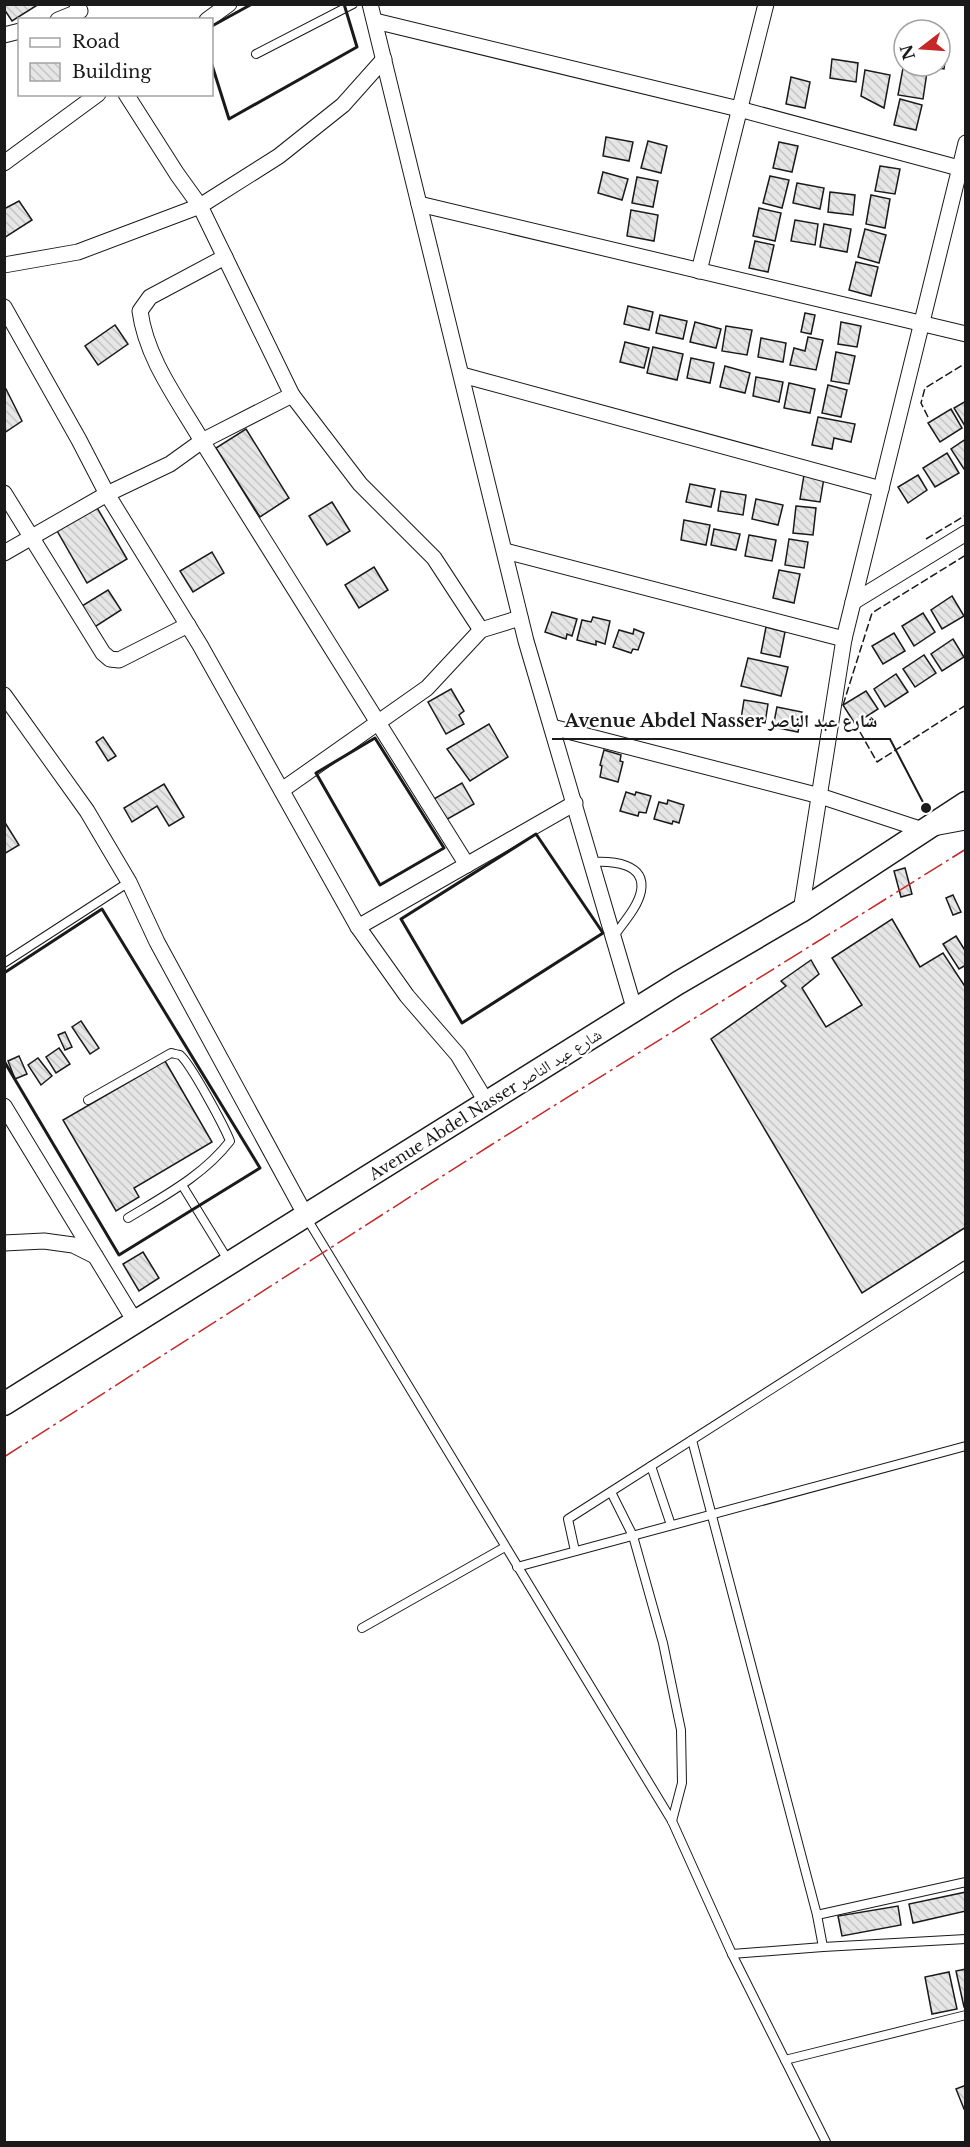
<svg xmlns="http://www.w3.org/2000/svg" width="970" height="2147" font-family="'Libre Baskerville','Noto Naskh Arabic',serif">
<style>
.building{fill:url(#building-back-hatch);stroke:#1a1a1a;stroke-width:1.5}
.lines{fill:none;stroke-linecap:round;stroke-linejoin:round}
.service-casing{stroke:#1a1a1a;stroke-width:10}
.minor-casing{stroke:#1a1a1a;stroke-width:17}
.primary-casing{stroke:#1a1a1a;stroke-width:25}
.service{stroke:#fff;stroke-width:8}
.minor{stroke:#fff;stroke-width:15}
.primary{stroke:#fff;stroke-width:22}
.fence{stroke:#1a1a1a;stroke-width:1.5;stroke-dasharray:8 3;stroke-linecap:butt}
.wall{stroke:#1a1a1a;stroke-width:3}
.power{stroke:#c62828;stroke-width:1.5;stroke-dasharray:21 4.5 3 4.5;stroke-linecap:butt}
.labels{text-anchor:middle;stroke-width:4.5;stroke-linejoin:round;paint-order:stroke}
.street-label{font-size:16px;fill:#1a1a1a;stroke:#fff}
.leader{fill:none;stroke:#1a1a1a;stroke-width:2}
.callout-dot{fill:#1a1a1a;stroke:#fff;stroke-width:2}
.callout-label{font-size:18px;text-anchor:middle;font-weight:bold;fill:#1a1a1a;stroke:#fff;stroke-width:4.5;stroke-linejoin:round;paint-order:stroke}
</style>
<defs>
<pattern id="building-back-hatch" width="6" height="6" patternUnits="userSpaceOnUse" patternTransform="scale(1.5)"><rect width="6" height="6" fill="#e6e6e6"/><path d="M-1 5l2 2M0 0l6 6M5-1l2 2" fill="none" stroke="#c5c5c5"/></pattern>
</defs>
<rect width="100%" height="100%" fill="#fff"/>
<!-- building -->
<g class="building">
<polygon points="4,4 39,4 12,21 4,9"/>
<polygon points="940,40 948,41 944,69 924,66 940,66"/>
<polygon points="832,59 858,63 856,82 830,78"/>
<polygon points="903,68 927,72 923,99 898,95"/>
<polygon points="865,70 890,75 884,108 861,96"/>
<polygon points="791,77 810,82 805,108 786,104"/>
<polygon points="900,99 922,105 916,130 894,125"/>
<polygon points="606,137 633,142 629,161 603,156"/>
<polygon points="648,141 667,146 661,173 641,168"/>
<polygon points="779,142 798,146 792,172 773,168"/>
<polygon points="880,166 900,169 895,194 875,191"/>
<polygon points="603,172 628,179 622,200 598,193"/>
<polygon points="770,176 789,180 782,208 763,203"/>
<polygon points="637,177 658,181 653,207 632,203"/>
<polygon points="797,183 824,188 820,209 793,203"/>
<polygon points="830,192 855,195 853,215 828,212"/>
<polygon points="871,195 890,199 885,228 866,224"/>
<polygon points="19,201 32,220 4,238 4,209"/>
<polygon points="759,208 781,213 775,241 753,236"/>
<polygon points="631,210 658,215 654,241 627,236"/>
<polygon points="795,220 818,224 815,245 791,241"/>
<polygon points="824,224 851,229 847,252 820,247"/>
<polygon points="865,229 886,235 879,263 858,257"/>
<polygon points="755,241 774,245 768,272 749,268"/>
<polygon points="856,262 878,267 871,296 849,290"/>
<polygon points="628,306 653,312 649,330 624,324"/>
<polygon points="805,313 815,315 811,334 801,332"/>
<polygon points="660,315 687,321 683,339 656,333"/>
<polygon points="695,322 721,329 716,348 690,342"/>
<polygon points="841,322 861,326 857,347 838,344"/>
<polygon points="115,325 128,344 98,365 85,346"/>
<polygon points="726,326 752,330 747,355 722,351"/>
<polygon points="808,337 823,340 816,370 790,365 794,348 805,351"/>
<polygon points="761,338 786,343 783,362 758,357"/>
<polygon points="625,342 649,348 644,368 620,362"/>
<polygon points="653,347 683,354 677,380 647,373"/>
<polygon points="836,352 855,356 849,384 831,381"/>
<polygon points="691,358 714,363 710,383 687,378"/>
<polygon points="725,366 750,373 745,393 720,387"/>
<polygon points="756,377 783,382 779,402 753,396"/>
<polygon points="789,383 815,389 810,413 784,408"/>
<polygon points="828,385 847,390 841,417 822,413"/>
<polygon points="6,389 22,421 4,433 4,390"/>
<polygon points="966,401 966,425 965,426 954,408"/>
<polygon points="951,409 962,428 940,442 928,423"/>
<polygon points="818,417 855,424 851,442 834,438 832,449 812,445"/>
<polygon points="246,429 289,498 260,517 216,448"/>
<polygon points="966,439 966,469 964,469 951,449"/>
<polygon points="947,453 959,473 935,487 923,468"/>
<polygon points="804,475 824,478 820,502 800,499"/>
<polygon points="918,475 927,490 908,503 898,487"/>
<polygon points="690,484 715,489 711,507 686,502"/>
<polygon points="721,491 746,495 743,515 718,511"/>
<polygon points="756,499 783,505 778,525 752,519"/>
<polygon points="332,502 350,531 327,545 309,516"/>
<polygon points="96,506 127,559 87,583 56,529"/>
<polygon points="796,506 816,508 813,535 793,533"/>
<polygon points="684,520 710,525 706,545 681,540"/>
<polygon points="714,529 740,534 736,550 711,545"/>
<polygon points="749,535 776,540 772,561 745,556"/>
<polygon points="789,539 808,542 804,568 785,565"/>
<polygon points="212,552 224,573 193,592 180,571"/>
<polygon points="374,567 388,590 359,608 345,585"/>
<polygon points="779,570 800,574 794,603 773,598"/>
<polygon points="108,590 121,610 90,630 77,609"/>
<polygon points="952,596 964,616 942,629 931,610"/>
<polygon points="552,612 577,619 572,636 567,634 566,639 545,632"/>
<polygon points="923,613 935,632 914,646 902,626"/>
<polygon points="593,617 610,621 605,644 596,641 596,645 577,640 582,620 591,622"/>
<polygon points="766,627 785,632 780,657 761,653"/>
<polygon points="634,629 644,633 638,650 633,649 631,653 613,647 619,630 633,634"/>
<polygon points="894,633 905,651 883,664 872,646"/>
<polygon points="953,639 964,657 942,671 931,654"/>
<polygon points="924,655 936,673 915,687 903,669"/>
<polygon points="748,658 788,667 781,696 741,686"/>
<polygon points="896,674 908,692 885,707 874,689"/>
<polygon points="451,689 464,711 459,715 464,724 446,734 428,702"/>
<polygon points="866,691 878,709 855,724 843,705"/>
<polygon points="744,700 768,704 765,723 741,719"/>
<polygon points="777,707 802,712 798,732 773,727"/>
<polygon points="489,724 508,757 470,781 447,749"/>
<polygon points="103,737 116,756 108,761 96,742"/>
<polygon points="604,750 621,755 620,761 623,762 618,782 600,777 602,766 600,765"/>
<polygon points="462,783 474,804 444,821 432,800"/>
<polygon points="164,784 184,817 169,826 157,806 132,822 124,808"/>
<polygon points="626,792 635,795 636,792 651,796 646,813 639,812 638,816 620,811"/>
<polygon points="668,800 684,805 679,823 673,821 672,824 654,819 659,802 667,804"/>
<polygon points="4,821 19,845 4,854"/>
<polygon points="905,868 912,894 901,897 894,871"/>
<polygon points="953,895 961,912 953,915 946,898"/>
<polygon points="892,919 920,967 943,953 966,988 966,1227 862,1293 711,1039 786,986 781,981 811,960 819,974 802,988 826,1027 862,1005 832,958"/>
<polygon points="956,936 966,952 966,965 959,969 943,944"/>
<polygon points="81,1021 99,1048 90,1054 72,1027"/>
<polygon points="65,1032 72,1047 65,1050 58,1035"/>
<polygon points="59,1048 70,1064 56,1073 46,1057"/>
<polygon points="19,1056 27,1074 15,1079 8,1061"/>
<polygon points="38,1058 52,1076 41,1085 28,1065"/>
<polygon points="165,1061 212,1142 134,1188 139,1197 116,1211 63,1120"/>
<polygon points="143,1252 159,1278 139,1291 123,1264"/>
<polygon points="966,1892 966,1911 913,1923 909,1904"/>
<polygon points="898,1906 901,1925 842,1936 838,1916"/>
<polygon points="966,1969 966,2007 964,2007 956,1971"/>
<polygon points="949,1972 957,2009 932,2014 925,1977"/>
<polygon points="966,2085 966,2108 964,2109 956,2089"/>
</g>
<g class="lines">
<!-- service casing -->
<g class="service-casing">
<g id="service">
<polyline points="256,54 353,4"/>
<path d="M 593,862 C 612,861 646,863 641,891 C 638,907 623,923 614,936"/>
<polyline points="4,963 129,882"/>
<path d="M 88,1100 L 171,1053 C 172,1053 179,1055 180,1055 C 191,1064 224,1126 230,1141 C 204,1175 164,1196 128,1218"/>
<polyline points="182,1185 228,1260"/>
<polyline points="306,1217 672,1821 732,1954 826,2142"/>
<polyline points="692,1440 817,1915 823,1947"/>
<polyline points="651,1466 671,1525"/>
<polyline points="611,1492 633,1536 663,1643 681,1730 682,1783 672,1821"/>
<polyline points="575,1551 568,1519 966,1265"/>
<polyline points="517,1567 966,1446"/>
<polyline points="362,1628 505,1547"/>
<polyline points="817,1915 966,1882"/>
<polyline points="732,1954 823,1947 966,1939"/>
<polyline points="785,2060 966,2015"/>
</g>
</g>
<!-- minor casing -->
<g class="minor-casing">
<g id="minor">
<polyline points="370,4 526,641 635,1011"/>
<polyline points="58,20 80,11 77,4"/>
<polyline points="207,20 229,4"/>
<polyline points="375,21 739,109 959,168"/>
<polyline points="4,35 20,31"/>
<polyline points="4,163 98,94"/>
<polyline points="419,204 966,334"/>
<path d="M 225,257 L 150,297 L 140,311 C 146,358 178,400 202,441 L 467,865"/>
<polyline points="4,265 78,252 200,206 177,174 126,94"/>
<polyline points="699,271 766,4"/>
<polyline points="4,307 79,440 107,494 200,645 358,927 407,996 458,1055 487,1103"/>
<polyline points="462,375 881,489"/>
<polyline points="292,395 360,484 434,558 481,630 520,618"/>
<polyline points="4,493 103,653 110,659 119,660 188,625"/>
<polyline points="505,551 844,639"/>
<polyline points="4,553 107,494 170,464 202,441 292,395 200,206 279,156 343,105 384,59"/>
<polyline points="853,602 966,533"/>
<polyline points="4,695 87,811 129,882 157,942 306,1216"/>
<polyline points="552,727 820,796 923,830 966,822"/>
<polyline points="282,790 427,688 481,630"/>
<polyline points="801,911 844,639 966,143"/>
<polyline points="358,927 575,803"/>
<polyline points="4,1106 136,1323"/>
<polyline points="4,1243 44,1241 73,1245 95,1256"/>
</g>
</g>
<!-- primary casing -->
<g class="primary-casing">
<polyline id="primary" points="4,1404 678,983 801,911 966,803"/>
</g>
<!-- service -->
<use href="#service" class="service"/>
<!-- minor -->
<use href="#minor" class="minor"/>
<!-- primary -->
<use href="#primary" class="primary"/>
<!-- fence -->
<g class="fence">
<polyline points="928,417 921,403 925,388 966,363"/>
<polyline points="926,539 966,515"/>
<polyline points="843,705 872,613 966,555"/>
<polyline points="860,732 877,762 966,705"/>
</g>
<!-- wall -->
<g class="wall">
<polyline points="212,26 252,4"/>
<polyline points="212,65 229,119 357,47 344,4"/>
<polygon points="375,738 444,848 380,885 316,773"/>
<polygon points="536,834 603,933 462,1023 401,919"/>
<polyline points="4,973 102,909 260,1168 119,1255 4,1061"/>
</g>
<!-- power -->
<polyline class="power" points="4,1457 491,1145 966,849"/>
</g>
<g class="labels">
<!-- street labels -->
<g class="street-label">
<text transform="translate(485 1104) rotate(-32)" y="6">Avenue Abdel Nasser شارع عبد الناصر</text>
</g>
</g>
<!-- callouts -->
<path class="leader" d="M926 808L890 739H552"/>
<circle class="callout-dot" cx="926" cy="808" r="6"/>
<g class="callout-label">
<text x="721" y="727">Avenue Abdel Nasser شارع عبد الناصر</text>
</g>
<!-- border -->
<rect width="970" height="2147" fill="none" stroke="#1a1a1a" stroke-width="12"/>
<!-- legend -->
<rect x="18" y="18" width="195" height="78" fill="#ffffff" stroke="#a3a3a3" stroke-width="1.5"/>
<rect x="30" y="38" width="30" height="9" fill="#ffffff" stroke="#a3a3a3" stroke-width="1.5"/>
<text x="72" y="48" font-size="18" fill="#1a1a1a">Road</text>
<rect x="30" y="63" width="30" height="18" fill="url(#building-back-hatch)" stroke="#a3a3a3" stroke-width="1.5"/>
<text x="72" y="78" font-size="18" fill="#1a1a1a">Building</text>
<!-- north arrow -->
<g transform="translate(922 48) rotate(253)"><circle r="28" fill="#ffffff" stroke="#a3a3a3" stroke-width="1.5"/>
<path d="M0-4.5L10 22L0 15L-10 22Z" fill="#c62828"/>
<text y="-9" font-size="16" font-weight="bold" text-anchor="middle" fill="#1a1a1a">N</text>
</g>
</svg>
